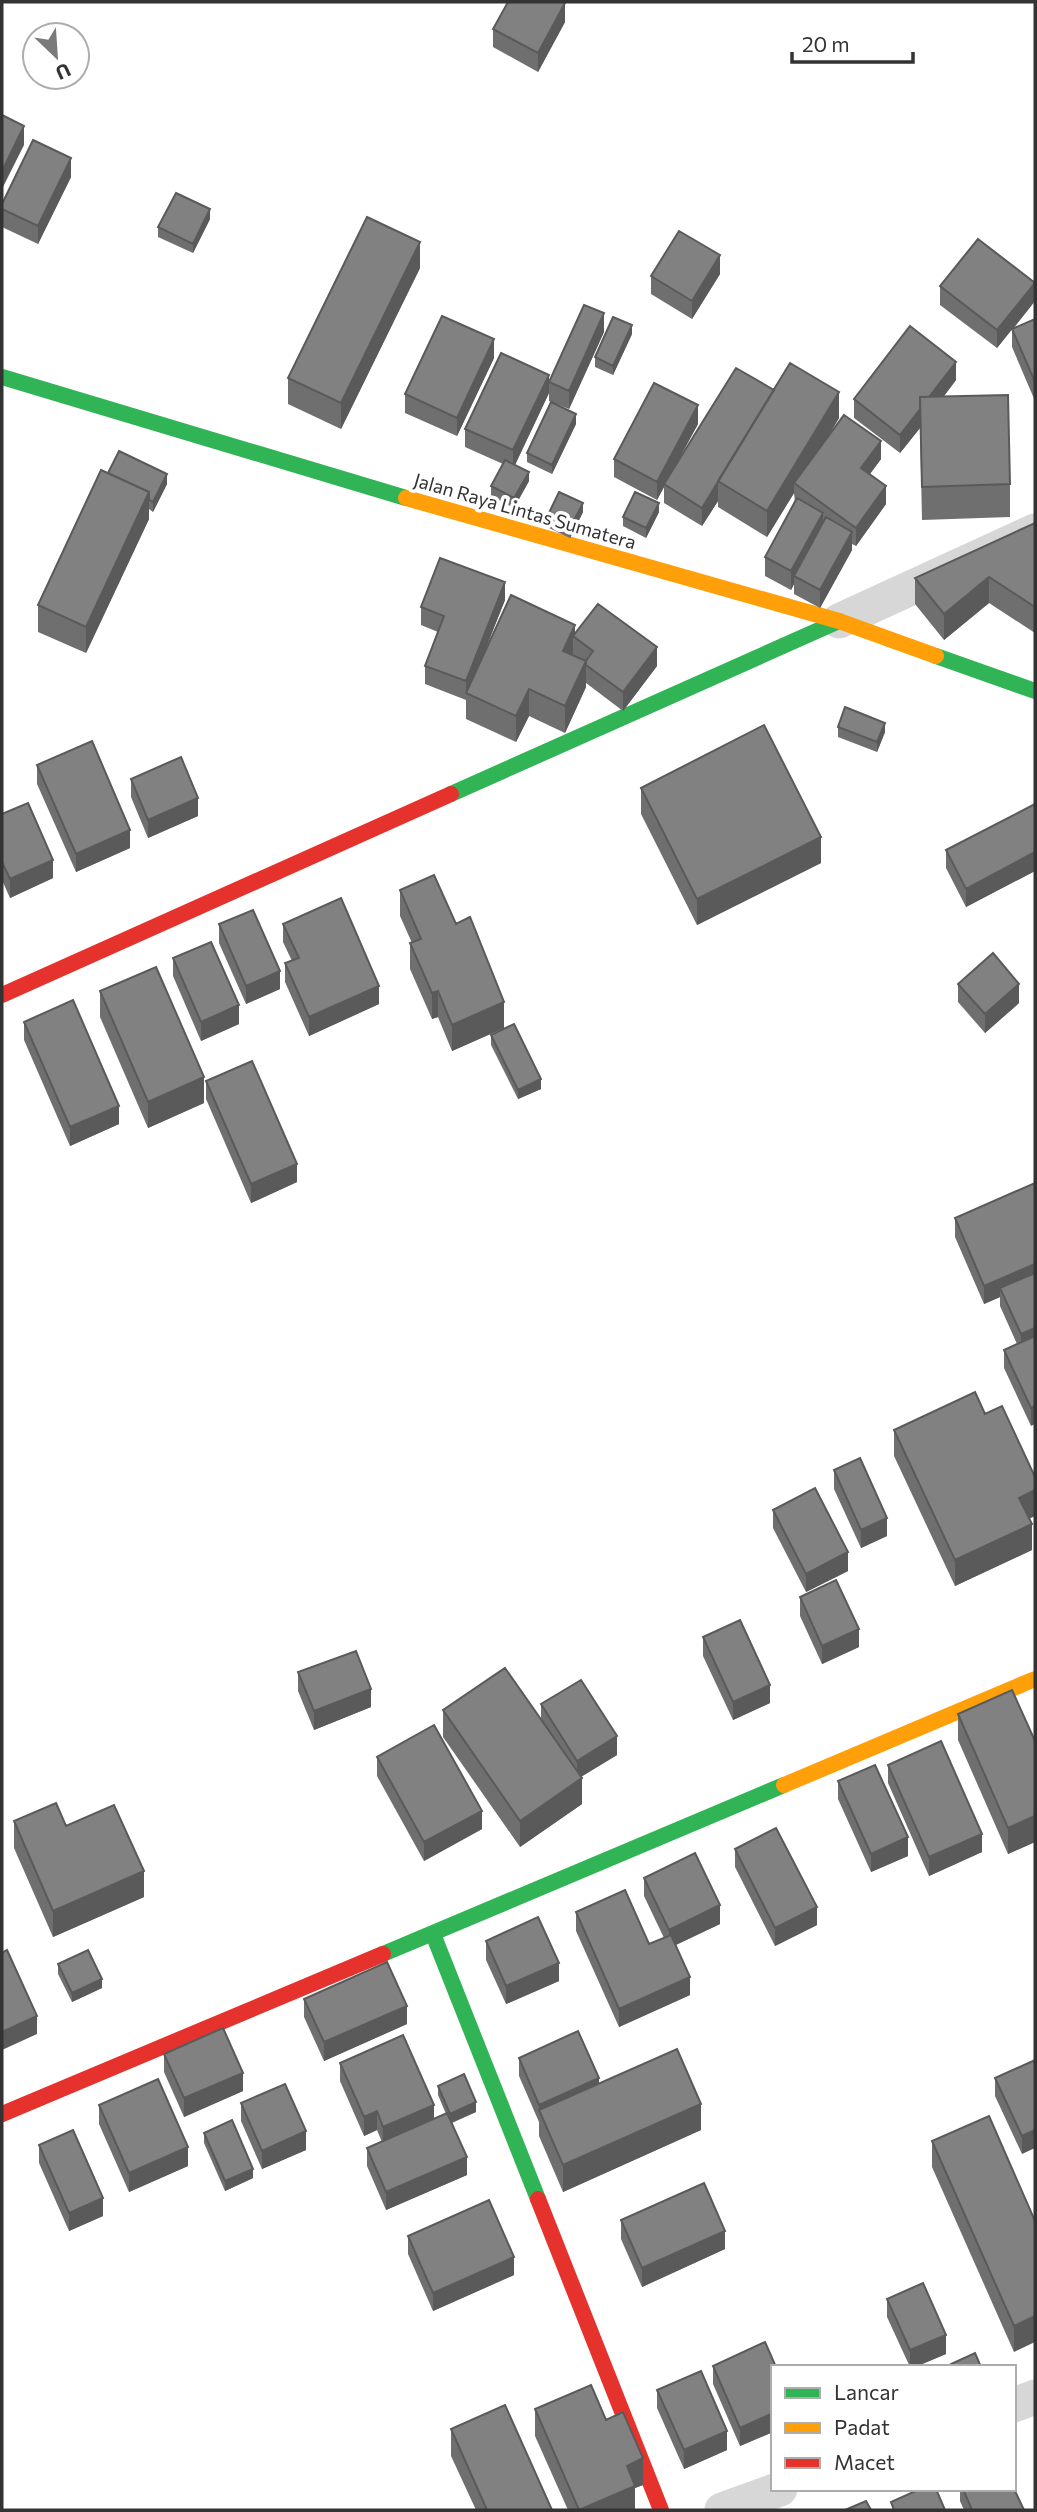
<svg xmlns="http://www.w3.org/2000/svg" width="1037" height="2512" font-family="Commissioner,sans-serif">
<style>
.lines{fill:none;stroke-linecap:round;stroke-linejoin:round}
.street{stroke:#d7d7d7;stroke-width:35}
.fast{stroke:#30b455;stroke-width:16}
.slow{stroke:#ff9f0a;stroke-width:16}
.jam{stroke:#e5322d;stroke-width:16}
.wall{fill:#6f6f6f}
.shaded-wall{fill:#5a5a5a}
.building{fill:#818181;stroke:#5a5a5a;stroke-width:2}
.labels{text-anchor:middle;stroke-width:7;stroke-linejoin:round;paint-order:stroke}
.street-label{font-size:19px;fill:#333;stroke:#fff}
</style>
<rect width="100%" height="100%" fill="#fff"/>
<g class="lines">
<path class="street" d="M839,621L1035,531
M1014,2405L1035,2397
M722,2510L780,2489"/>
<path class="fast" d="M2,377L406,498
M936,656L1035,691
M451,794L839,621
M433,1934L538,2199
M383,1954L784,1785"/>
<path class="slow" d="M406,498L839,621L936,656
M784,1785L1035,1679"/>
<path class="jam" d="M2,995L451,794
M2,2114L383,1954
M538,2199L661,2510"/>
</g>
<path class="wall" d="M565,22L538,72L493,47V29Z
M71,177L38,244L2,227V204Z
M210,219L193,253L158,237V227Z
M420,268L341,429L288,404V378Z
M720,274L692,319L651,294V276Z
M940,286L1035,301L1013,329L1035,319V401L1012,347V329L997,348L940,305Z
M604,332L569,409L549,401V382Z
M632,334L613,375L595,367V357Z
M494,358L457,436L405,413V394Z
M956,380L943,397L1010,484V517L922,520L920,428L900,453L854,418V399Z
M774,390L839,418L829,435L881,459L870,474L886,504L856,546L852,544V550L820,608L794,594V584L791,590L765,576V557L795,502L794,493L767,537L718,507V501L702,526L664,503V487L657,500L614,477V459L698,424L674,467Z
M549,393L515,465L529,481L514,508L491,496V486L503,464L465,447V429Z
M576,424L552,474L527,462V453Z
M108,473L167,484L153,512L149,509V519L86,653L38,632V605Z
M583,512L570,538L547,527V517Z
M659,512L646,538L623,526V517Z
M1035,523V633L989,603L944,640L915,604V578Z
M505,600L482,657L575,634L657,666L623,711L586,683V687L565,733L529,716L516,742L466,719V700L425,684V666L438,632L421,625V607Z
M838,727L885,732L877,752L838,737Z
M37,765L130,848L76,872L37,784Z
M131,779L198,816L148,838L131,797Z
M641,788L821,863L697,925L641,814Z
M1035,804V871L966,907L946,868V850Z
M2,814L53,878L10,898L2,880Z
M400,890L456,924L504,1028L452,1051L438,1017L432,1019L410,969V943H412L400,916Z
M219,924L280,989L246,1004L219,943Z
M283,924L379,1004L309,1036L285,982V963L292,961L283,942Z
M173,958L239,1024L201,1041L173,976Z
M958,984L1019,1003L985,1033L958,1002Z
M100,991L204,1103L148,1128L100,1017Z
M24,1022L119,1124L70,1146L24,1040Z
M491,1035L541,1089L518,1099L491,1045Z
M206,1081L297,1182L251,1203L206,1099Z
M1035,1183L1031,1426L1004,1368V1350L1017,1344L1000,1306V1297L984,1304L955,1237V1218Z
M894,1430L1032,1550L955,1586L894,1456Z
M834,1470L887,1536L861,1548L834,1489Z
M773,1510L848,1571L806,1592L773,1528Z
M800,1597L859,1647L822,1664L800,1616Z
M703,1637L770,1703L733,1720L703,1656Z
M298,1672L371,1707L314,1730L298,1691Z
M541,1704L617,1755L581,1777L582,1804L520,1847L443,1737V1710L541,1720Z
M958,1714L1035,1741V1842L1008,1854L958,1740Z
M377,1757L482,1829L424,1861L377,1776Z
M888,1765L982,1852L929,1876L888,1783Z
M838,1781L908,1856L871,1872L838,1799Z
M14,1821L66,1826L144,1897L53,1937L14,1848Z
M735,1849L817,1925L775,1946L735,1867Z
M644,1878L720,1924L676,1945L690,1995L619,2027L576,1931V1912L649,1944L664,1938L644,1896Z
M486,1941L559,1981L506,2004L486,1960Z
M58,1964L102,1988L72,2002L58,1974Z
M304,1999L407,2024L324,2061L304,2017Z
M164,2054L243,2091L184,2117L164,2072Z
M519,2058L599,2084L701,2130L563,2192L539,2136V2122L519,2076Z
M1035,2060L1022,2154L995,2096V2078Z
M340,2063L434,2119L446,2114L438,2095V2086L476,2112L452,2123L467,2175L386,2210L367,2166V2148L382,2142L377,2130L364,2136L340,2081Z
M241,2103L306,2150L262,2169L241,2121Z
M99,2105L188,2166L129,2192L99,2124Z
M204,2133L253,2178L225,2191L204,2143Z
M932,2141L1035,2221L1014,2352L932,2167Z
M39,2145L103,2216L69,2231L39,2163Z
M1035,2153V2184L1034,2180V2154Z
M621,2220L725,2249L642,2287L621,2239Z
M408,2236L514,2275L433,2311L408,2254Z
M887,2299L946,2354L915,2367H910L887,2317Z
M713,2366L773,2367V2432L740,2446L713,2384Z
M657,2390L727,2450L684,2469L657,2408Z
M535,2409L606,2420L643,2485L635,2488V2510H568L535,2436Z
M451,2429L552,2510H476L451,2456Z
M960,2489H1014L1024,2510H964L960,2501Z"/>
<path class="shaded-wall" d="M565,3V22L538,72V53Z
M24,126V145L2,189V171Z
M71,158V177L38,244V226Z
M210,209V219L193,253V244Z
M420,242V268L341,429V403Z
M720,255V274L692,319V301Z
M1035,283V301L997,348V330Z
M604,313V332L569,409V391Z
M632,325V334L613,375V366Z
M494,339V358L457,436V418Z
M956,362V380L921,427L920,409Z
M549,375V393L513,469V450Z
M839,392V418L798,486L794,483V493L767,537V511Z
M698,405V424L665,485L664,484V487L657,500V482Z
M920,409V428L900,453V435Z
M576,414V424L552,474V465Z
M881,441V459L861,486V468Z
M529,472V481L514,508V498Z
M167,474V484L153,512V502Z
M718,482V501L702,526V508Z
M886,486V504L856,546V528Z
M149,492V519L86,653V627Z
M583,503V512L570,538V528Z
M659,503V512L646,538V528Z
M823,513V531L794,576V584L791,590V571Z
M852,532V550L820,608V590Z
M989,577V603L944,640V614Z
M505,582V600L468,694L466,693V700V681Z
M575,625V638L573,636V655L563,677V651Z
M657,647V666L623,711V692Z
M586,661V687L565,733V706Z
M529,689V716L516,742V716Z
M885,723V732L877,752V742Z
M198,798V816L148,838V820Z
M130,830V848L76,872V854Z
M821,837V863L697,925V899Z
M1035,852V871L966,907V889Z
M53,860V878L10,898V879Z
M280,971V989L246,1004V986Z
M1019,984V1003L985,1033V1014Z
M379,986V1004L309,1036V1017Z
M438,991V1017L432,1019V993Z
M504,1002V1028L452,1051V1025Z
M239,1005V1024L201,1041V1022Z
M204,1077V1103L148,1128V1102Z
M541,1079V1089L518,1099V1090Z
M119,1106V1124L70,1146V1127Z
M297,1164V1182L251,1203V1184Z
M1035,1264V1282L1000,1288V1297L984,1304V1286Z
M1035,1328V1346L1021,1352V1334Z
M1035,1406V1424L1031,1426V1408Z
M1035,1490V1516L1019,1524V1498Z
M887,1518V1536L861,1548V1530Z
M1032,1524V1550L955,1586V1560Z
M848,1552V1571L806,1592V1574Z
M859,1629V1647L822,1664V1646Z
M770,1685V1703L733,1720V1702Z
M371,1689V1707L314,1730V1711Z
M617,1736V1755L577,1779V1761Z
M582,1778V1804L520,1847V1821Z
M482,1811V1829L424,1861V1842Z
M1035,1816V1842L1008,1854V1828Z
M982,1834V1852L929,1876V1857Z
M908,1837V1856L871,1872V1854Z
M144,1871V1897L53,1937V1911Z
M720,1905V1924L669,1948V1930Z
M817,1907V1925L775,1946V1928Z
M559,1963V1981L506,2004V1986Z
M690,1977V1995L619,2027V2009Z
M102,1979V1988L72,2002V1993Z
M407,2006V2024L324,2061V2042Z
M37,2016V2034L2,2050V2032Z
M243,2073V2091L184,2117V2098Z
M599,2078V2096L539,2111V2105Z
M476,2102V2112L450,2123V2114Z
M701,2104V2130L563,2192V2165Z
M434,2105V2124L383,2146V2127Z
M377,2111V2130L364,2136V2117Z
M1035,2130V2148L1022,2154V2136Z
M306,2131V2150L262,2169V2151Z
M188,2147V2166L129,2192V2173Z
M467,2157V2175L386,2210V2192Z
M253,2169V2178L225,2191V2181Z
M103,2198V2216L69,2231V2213Z
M725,2231V2249L642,2287V2268Z
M514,2257V2275L433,2311V2293Z
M1035,2316V2342L1014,2352V2326Z
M946,2335V2354L915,2367H910V2350Z
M773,2413V2432L740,2446V2428Z
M727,2431V2450L684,2469V2450Z
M643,2458V2485L635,2488V2510H581L627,2466Z"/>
<path class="building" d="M508,2H563L565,3L538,53L493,29Z
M2,115L24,126L2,171Z
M33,140L71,158L38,226L2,209V204Z
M176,193L210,209L193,244L158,227Z
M367,217L420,242L341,403L288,378Z
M679,231L720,255L692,301L651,276Z
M978,239L1035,283L997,330L940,286Z
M584,305L604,313L569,391L549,382Z
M442,316L494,339L457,418L405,394Z
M613,317L632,325L613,366L595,357Z
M1035,319V382L1012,329Z
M910,326L956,362L929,397H920V409L900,435L854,399Z
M501,353L549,375L513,450L465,429Z
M790,363L839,392L767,511L718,481Z
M736,368L774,390L702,508L664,484Z
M654,383L698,405L657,482L614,459Z
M1008,395L1010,484L922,487L920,397Z
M551,402L576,414L552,465L527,453Z
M844,415L881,441L861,468L886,486L856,528L794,483Z
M119,451L167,474L153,502L149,500V492L108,473Z
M505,460L529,472L514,498L491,486Z
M101,470L149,492L86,627L38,605Z
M559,492L583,503L570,528L547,517Z
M635,492L659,503L646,528L623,517Z
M797,498L823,513L791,571L765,557Z
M826,517L852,532L820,590L794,576Z
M1035,523V607L989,577L944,614L915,578Z
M440,558L505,582L466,681L425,666L444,616L421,607Z
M511,595L575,625L563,651L586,661L565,706L529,689L516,716L466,693Z
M598,604L657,647L623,692L586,665V661L593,651L573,636Z
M845,707L885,723L877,742L838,727Z
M764,725L821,837L697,899L641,788Z
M92,741L130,830L76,854L37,765Z
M181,757L198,798L148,820L131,779Z
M28,803L53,860L10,879L2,862V814Z
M1035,804V852L966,889L946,850Z
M434,875L456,924L470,917L504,1002L452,1025L438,991L432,993L410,943L421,939L400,890Z
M341,898L379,986L309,1017L285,963L299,958L283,924Z
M253,910L280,971L246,986L219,924Z
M211,942L239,1005L201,1022L173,958Z
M993,953L1019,984L985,1014L958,984Z
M156,967L204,1077L148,1102L100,991Z
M73,1000L119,1106L70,1127L24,1022Z
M514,1024L541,1079L518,1090L491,1035Z
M252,1061L297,1164L251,1184L206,1081Z
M1035,1183V1264L984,1286L955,1218Z
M1035,1273V1328L1021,1334L1000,1288Z
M1035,1336V1406L1031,1408L1004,1350Z
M975,1392L985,1414L1002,1406L1035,1477V1490L1019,1498L1032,1524L955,1560L894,1430Z
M860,1458L887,1518L861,1530L834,1470Z
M815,1488L848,1552L806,1574L773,1510Z
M836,1580L859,1629L822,1646L800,1597Z
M740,1620L770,1685L733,1702L703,1637Z
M356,1651L371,1689L314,1711L298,1672Z
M505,1668L582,1778L520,1821L443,1710Z
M581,1680L617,1736L577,1761L541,1704Z
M1012,1690L1035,1741V1816L1008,1828L958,1714Z
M434,1725L482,1811L424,1842L377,1757Z
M941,1741L982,1834L929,1857L888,1765Z
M875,1765L908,1837L871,1854L838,1781Z
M56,1803L66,1826L114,1805L144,1871L53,1911L14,1821Z
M776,1828L817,1907L775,1928L735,1849Z
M695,1853L720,1905L669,1930L644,1878Z
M625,1890L649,1944L671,1935L690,1977L619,2009L576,1912Z
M538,1917L559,1963L506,1986L486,1941Z
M7,1950L37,2016L2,2032V1953Z
M88,1950L102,1979L72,1993L58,1964Z
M387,1962L407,2006L324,2042L304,1999Z
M223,2028L243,2073L184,2098L164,2054Z
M578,2031L599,2078L539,2105L519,2058Z
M403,2035L434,2105L383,2127L377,2111L364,2117L340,2063Z
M677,2049L701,2104L563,2165L539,2110Z
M1035,2060V2130L1022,2136L995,2078Z
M464,2074L476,2102L450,2114L438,2086Z
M158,2079L188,2147L129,2173L99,2105Z
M285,2084L306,2131L262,2151L241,2103Z
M447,2113L467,2157L386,2192L367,2148Z
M989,2116L1035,2221V2316L1014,2326L932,2141Z
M232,2120L253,2169L225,2181L204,2133Z
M73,2130L103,2198L69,2213L39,2145Z
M704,2183L725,2231L642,2268L621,2220Z
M489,2200L514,2257L433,2293L408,2236Z
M923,2283L946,2335L910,2350L887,2299Z
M765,2342L776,2367H773V2413L740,2428L713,2366Z
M975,2353L981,2367H952L951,2364Z
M701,2371L727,2431L684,2450L657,2390Z
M591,2385L606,2420L623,2412L643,2458L627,2466L635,2486L579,2510L535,2409Z
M505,2405L552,2510H487L451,2429Z
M920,2489H936L945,2510H894L891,2502Z
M963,2489H1014L1024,2510H972Z
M866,2501L871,2510H845Z"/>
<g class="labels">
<g class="street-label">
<text transform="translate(525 511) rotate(16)" y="7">Jalan Raya Lintas Sumatera</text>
</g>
</g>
<rect width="1037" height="2512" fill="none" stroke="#333333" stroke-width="7"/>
<rect x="771" y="2365" width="245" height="126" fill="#ffffff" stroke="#adadad" stroke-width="2"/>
<rect x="785" y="2388" width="35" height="10" fill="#30b455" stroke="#adadad" stroke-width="2"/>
<text x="834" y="2400" font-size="21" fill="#333333">Lancar</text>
<rect x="785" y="2423" width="35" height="10" fill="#ff9f0a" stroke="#adadad" stroke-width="2"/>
<text x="834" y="2435" font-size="21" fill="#333333">Padat</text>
<rect x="785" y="2458" width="35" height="10" fill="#e5322d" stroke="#adadad" stroke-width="2"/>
<text x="834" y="2470" font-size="21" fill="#333333">Macet</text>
<g transform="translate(56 56) rotate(155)"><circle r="33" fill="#ffffff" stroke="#adadad" stroke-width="2"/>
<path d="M0-5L12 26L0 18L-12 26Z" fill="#7a7a7a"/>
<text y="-10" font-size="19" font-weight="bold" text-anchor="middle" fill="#333333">U</text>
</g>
<path d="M792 52v10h121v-10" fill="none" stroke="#333333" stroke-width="3.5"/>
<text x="802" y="52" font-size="21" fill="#333333" stroke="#ffffff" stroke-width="5" paint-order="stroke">20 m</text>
</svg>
